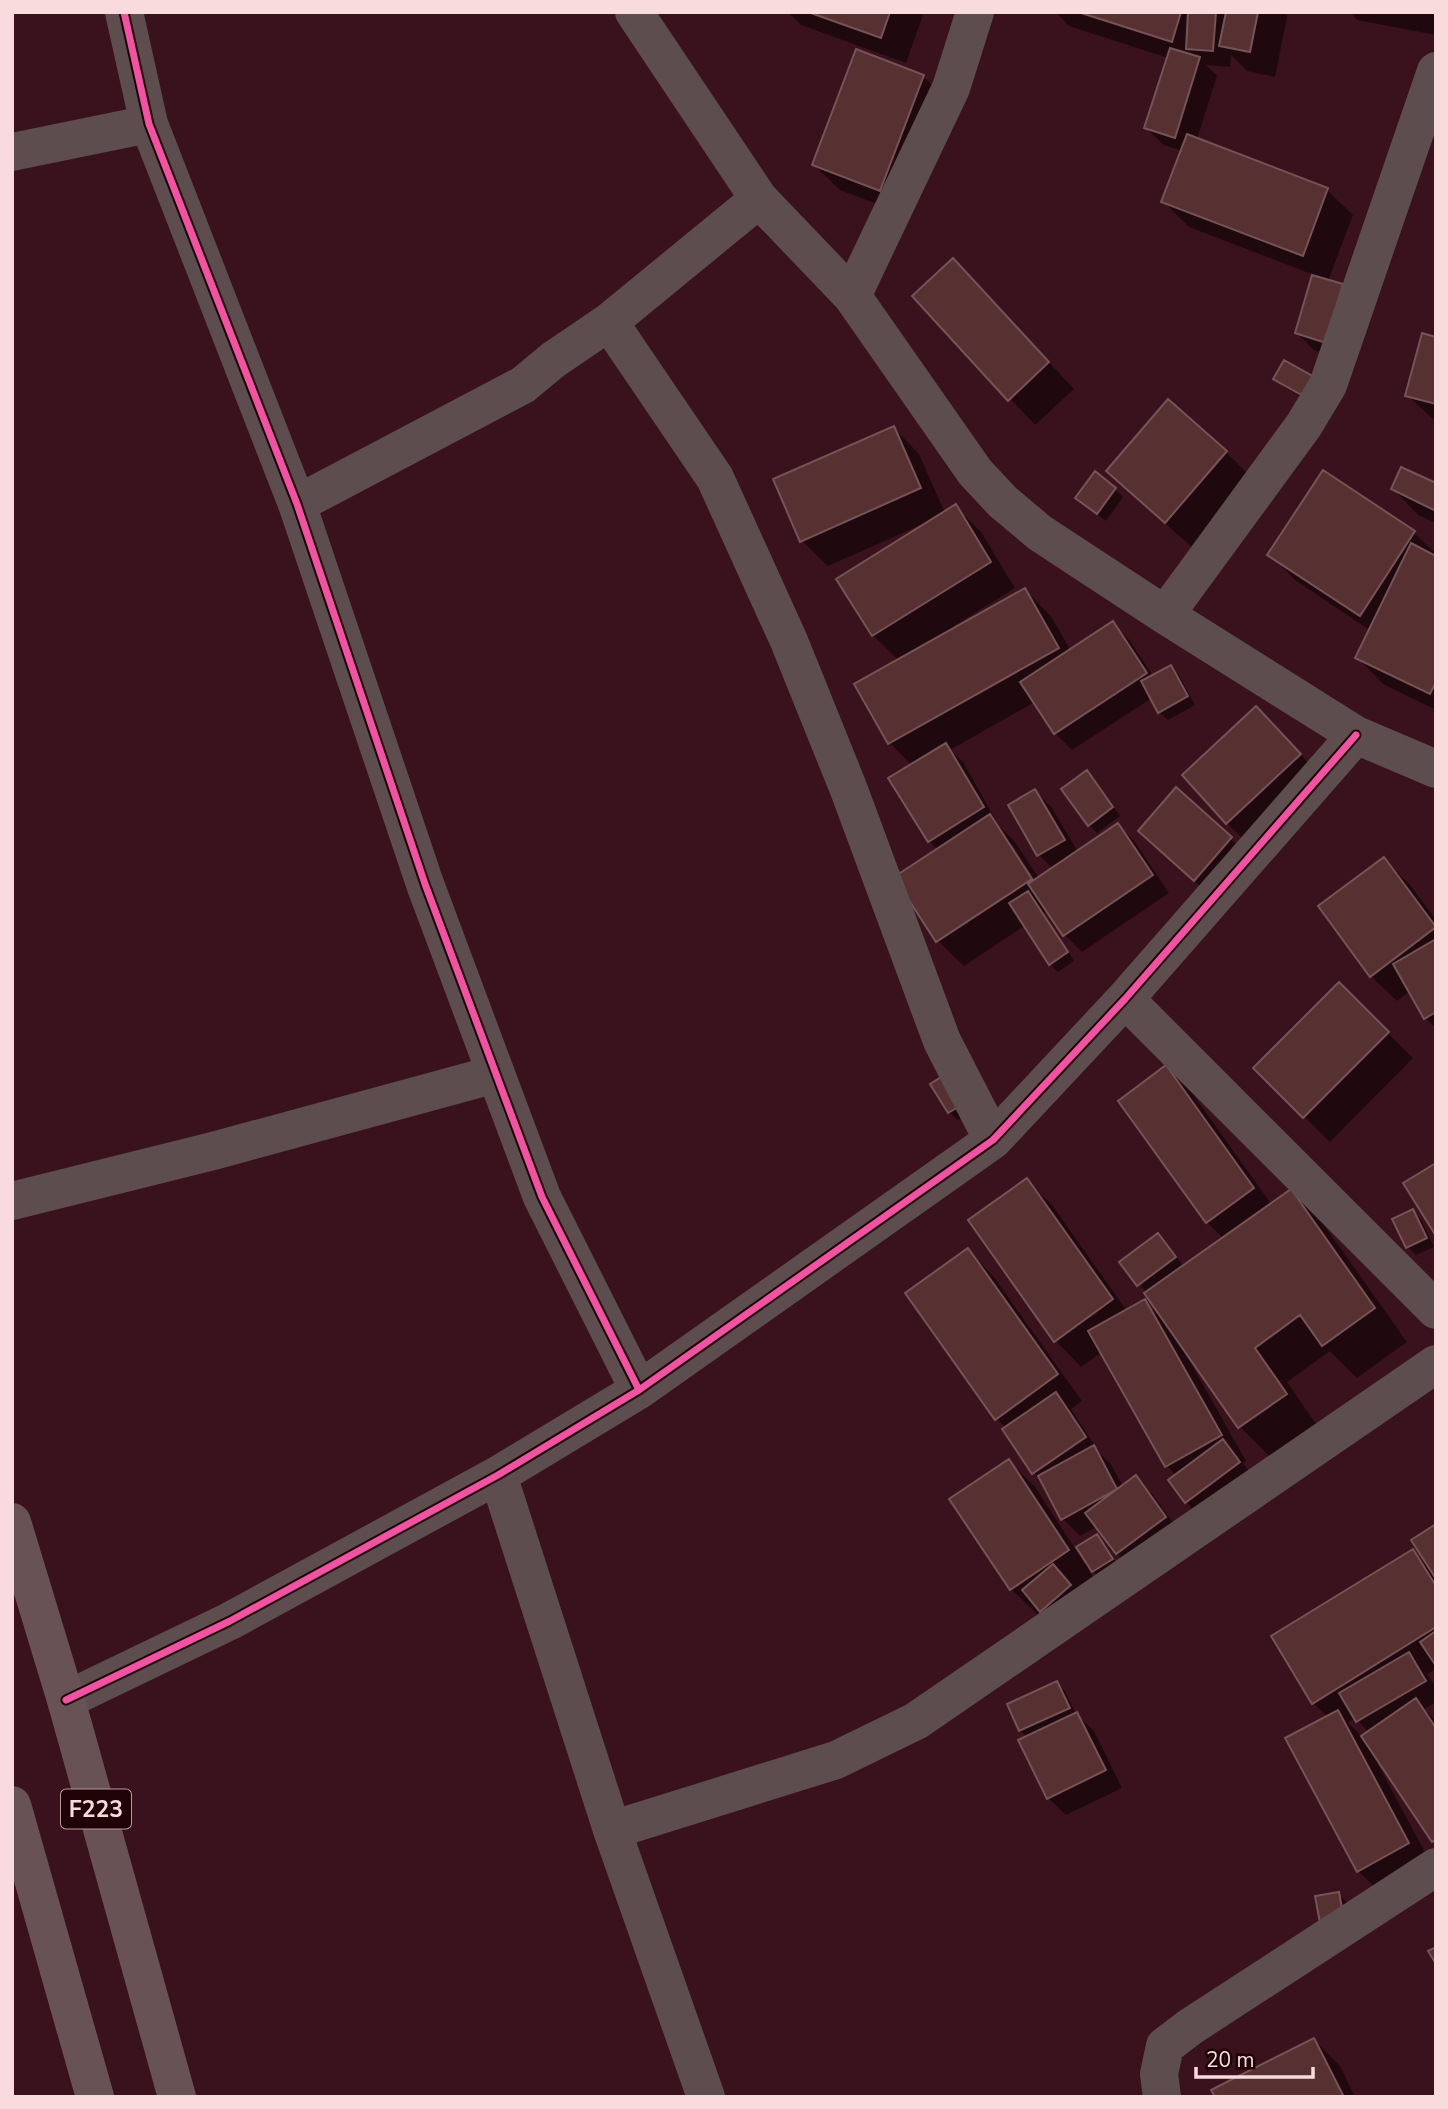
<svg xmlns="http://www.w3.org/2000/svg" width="1448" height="2109" font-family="'Nunito Sans',sans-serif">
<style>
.shadow{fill:#0007;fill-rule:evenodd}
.building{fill:#573132;stroke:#765356;stroke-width:2}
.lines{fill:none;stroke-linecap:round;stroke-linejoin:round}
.minor{stroke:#5d4d4f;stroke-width:38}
.major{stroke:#695256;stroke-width:38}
.cycleway-casing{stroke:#200307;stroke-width:11}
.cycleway{stroke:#f153a3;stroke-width:7}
.labels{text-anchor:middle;stroke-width:7;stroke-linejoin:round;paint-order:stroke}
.shield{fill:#200307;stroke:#b89a9e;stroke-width:2}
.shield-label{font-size:23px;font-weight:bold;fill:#f9dbde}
</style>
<rect width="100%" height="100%" fill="#3a121d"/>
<path class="shadow" d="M788,12H924L906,63L801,25Z
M1056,12H1288L1275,77L1247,71L1231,55L1230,67L1206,65L1217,76L1197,139L1327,190L1353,215L1328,281L1343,359L1314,350L1297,333L1314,275L1189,227L1163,201L1182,151L1164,145L1146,128L1168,58L1069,26Z
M1350,12H1436V35L1357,20Z
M923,76L949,102L906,215L840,190L814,165Z
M978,286L1074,389L1035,425L915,296Z
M1436,339V422L1407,395Z
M1284,362L1314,404L1284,387L1275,379Z
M1168,401L1226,452L1252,478L1192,547L1134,496L1108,471Z
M894,428L919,454L945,513L956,507L981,532L1015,588L954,626L956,629L1025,590L1051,616L1071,651L1113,623L1130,641L1153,676L1170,667L1179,675L1195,705L1168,720L1159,712L1152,698L1072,750L1055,733L1035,702L950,750L963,762L999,826L1015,842L1039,878L1053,869L1039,855L1035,791L1052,808L1078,852L1118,825L1135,842L1169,893L1082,952L1065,935L1048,911L1044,913L1074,961L1058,972L1050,964L1026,925L964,966L938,941V850L929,841L912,765L890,743L857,684L899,661L873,635L924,526L923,524L828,566L802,541ZM1007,843H1011L1038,885L1035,887Z
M1324,472L1414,533L1436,554V714L1433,712L1434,709L1383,684L1358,658L1371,631L1295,580L1270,554Z
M1436,485V523L1418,515L1393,489Z
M1115,489L1123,497L1106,521L1086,506Z
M1273,725L1317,772L1244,840L1227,823Z
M1087,773L1095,781L1120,816L1097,833L1089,825Z
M1176,790L1248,855L1212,897L1157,848Z
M1384,859L1410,885L1436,920V1028L1425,1018L1410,991L1397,1001L1371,976Z
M1339,984L1413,1058L1330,1142L1256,1068Z
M1166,1068L1192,1093L1272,1205L1291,1191L1324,1225L1407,1342L1357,1378L1330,1351L1287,1382L1319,1428L1273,1460L1240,1427L1186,1350L1184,1351L1246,1461L1243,1463L1256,1480L1203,1520L1186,1502L1171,1481L1177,1476L1167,1466L1102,1352L1081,1367L1056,1341L970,1220L1026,1180L1052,1205L1127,1311L1144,1301L1162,1319L1164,1318L1147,1293L1139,1284L1166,1243L1184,1267L1224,1239L1207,1222L1120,1101Z
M954,1072L979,1108L958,1120L949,1112Z
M1412,1211L1421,1219L1434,1247L1416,1255L1408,1247Z
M968,1250L993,1276L1082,1401L1071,1409L1101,1455L1111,1464L1123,1487L1136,1478L1153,1495L1182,1535L1134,1570L1117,1553L1098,1526L1080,1536L1063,1519L1043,1482L1034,1473L1006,1428L996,1418Z
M1009,1461L1035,1487L1085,1564L1088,1562L1097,1536L1105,1544L1120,1568L1101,1579L1090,1568L1088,1569L1093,1577L1049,1619L1042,1611L1037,1614L1011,1589Z
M1436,1526V1669L1427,1674L1436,1688V1702L1424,1709L1436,1721V1844L1376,1755L1374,1757L1434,1869L1384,1896L1358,1871L1328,1717L1313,1703L1413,1551L1427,1565L1428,1564ZM1356,1718L1369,1733L1363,1737L1348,1723Z
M1057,1683L1065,1691L1076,1714L1094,1731L1122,1788L1066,1815L1048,1798L1027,1738L1020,1730L1009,1705Z
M1338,1894L1347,1902L1351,1927L1330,1931Z
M1314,2040L1340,2066L1355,2097H1217Z"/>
<path class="building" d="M808,12H890L881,38Z
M1078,12H1181L1172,42Z
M1188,12H1216L1213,51L1186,49Z
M1226,12H1258L1250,52L1219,46Z
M1170,48L1200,57L1175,138L1144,128Z
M856,49L924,75L880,191L812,165Z
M1187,134L1328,188L1303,256L1161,202Z
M953,258L1049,362L1008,401L912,296Z
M1312,275L1343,284L1326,343L1295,333Z
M1422,333L1436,337V404L1405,396Z
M1284,360L1316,378L1305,397L1273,379Z
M1168,399L1227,451L1165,523L1106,471Z
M894,426L921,488L800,542L773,479Z
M1401,467L1436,483V511L1391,489Z
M1323,470L1415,531L1360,616L1267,555Z
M1095,471L1116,488L1097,514L1075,498Z
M956,504L991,562L872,636L836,579Z
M1411,543L1436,556V682L1430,694L1355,658Z
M1025,588L1059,648L888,744L854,684Z
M1113,621L1147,673L1054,734L1020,682Z
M1171,665L1188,696L1158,713L1141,681Z
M1256,706L1301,754L1226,824L1182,775Z
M946,743L984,807L928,842L888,778Z
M1087,770L1113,807L1088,826L1061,789Z
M1176,787L1232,837L1194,881L1138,831Z
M1035,789L1065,840L1037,856L1008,805Z
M990,814L1032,879L936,942L894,877Z
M1118,823L1153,875L1063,936L1028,884Z
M1384,857L1436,927L1370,977L1318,906Z
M1028,891L1068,952L1049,965L1009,903Z
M1436,939V1012L1424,1019L1393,964Z
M1339,982L1389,1032L1303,1118L1253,1068Z
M1166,1065L1254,1188L1206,1223L1118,1101Z
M954,1069L972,1099L948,1113L930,1084Z
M1436,1163V1236L1403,1183Z
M1027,1178L1113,1299L1054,1342L968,1220Z
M1291,1189L1375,1308L1322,1346L1300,1315L1255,1348L1287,1394L1238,1428L1144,1293Z
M1413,1209L1427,1238L1406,1248L1392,1219Z
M1158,1233L1176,1257L1137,1286L1119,1262Z
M968,1248L1058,1374L995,1420L905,1293Z
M1145,1299L1222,1435L1165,1467L1088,1331Z
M1056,1392L1086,1437L1032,1474L1002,1429Z
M1223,1439L1240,1462L1185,1503L1168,1480Z
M1094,1445L1117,1489L1061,1520L1038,1476Z
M1009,1459L1069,1550L1010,1590L949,1499Z
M1136,1475L1166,1517L1116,1554L1085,1513Z
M1436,1524V1579L1411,1540Z
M1097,1534L1113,1559L1092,1572L1076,1547Z
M1413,1549L1436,1586V1627L1312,1704L1271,1636Z
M1053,1564L1071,1585L1040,1612L1022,1590Z
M1436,1631V1666L1420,1642Z
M1409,1652L1426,1681L1356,1722L1339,1693Z
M1057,1681L1070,1708L1019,1731L1007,1704Z
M1416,1698L1436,1728V1839L1432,1842L1361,1736Z
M1338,1710L1409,1843L1357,1872L1285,1738Z
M1077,1712L1106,1770L1047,1799L1018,1740Z
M1339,1892L1344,1919L1320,1923L1315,1896Z
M1436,1947V1964L1428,1951Z
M1314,2038L1344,2097H1215L1211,2090Z"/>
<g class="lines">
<path class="minor" d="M124,12L149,124L297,504L425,884L542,1197L639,1390
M634,12L759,199L852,296L975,472L1003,502L1040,533L1165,615L1356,735L1436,769
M12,152L149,124
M852,296L951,88L975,12
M609,322L715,478L789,641L849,790L942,1041L993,1140
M297,504L523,385L553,360L609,322L759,199
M1165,615L1304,425L1328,385L1436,71
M1125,999L1436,1310
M12,1201L213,1151L496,1074
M498,1475L612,1830L706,2097
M66,1700L230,1621L498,1475L639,1390L993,1140L1125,999L1356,735
M612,1830L836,1760L916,1721L1436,1364
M1162,2097L1159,2074L1165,2046L1190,2027L1436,1867"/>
<path class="major" d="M12,1522L66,1700L177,2097
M12,1805L95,2097"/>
<g class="cycleway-casing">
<path id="cycleway" d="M124,12L149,124L297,504L425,884L542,1197L639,1390
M66,1700L230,1621L498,1475L639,1390L993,1140L1125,999L1356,735"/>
</g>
<use href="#cycleway" class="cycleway"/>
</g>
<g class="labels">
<rect class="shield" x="61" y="1789.5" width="70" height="39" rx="5"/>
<g class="shield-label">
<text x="96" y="1817">F223</text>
</g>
</g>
<rect width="1448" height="2109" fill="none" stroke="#f9dbde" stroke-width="28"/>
<path d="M1196 2067v10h117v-10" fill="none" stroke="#f9dbde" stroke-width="3.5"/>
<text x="1206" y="2067" font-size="21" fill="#f9dbde" stroke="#200307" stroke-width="5" paint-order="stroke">20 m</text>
</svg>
